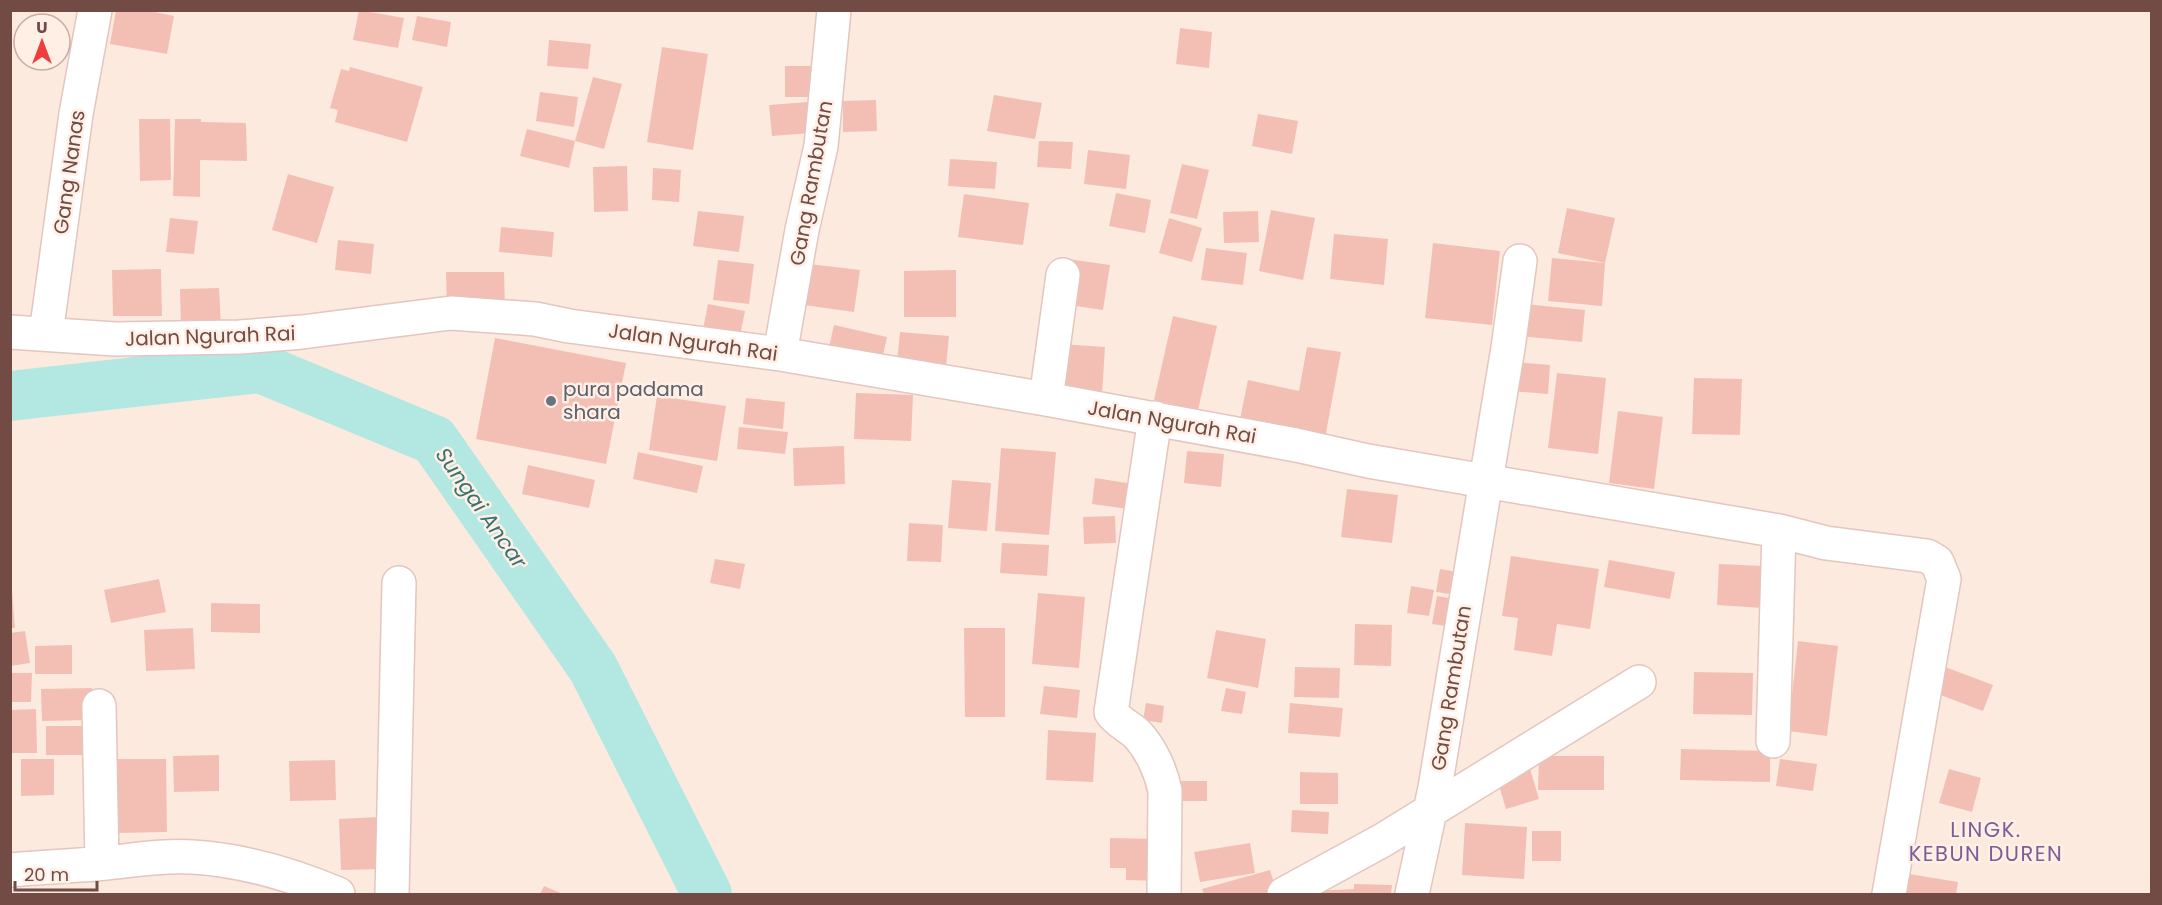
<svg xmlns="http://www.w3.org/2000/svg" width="2162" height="905" font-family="Poppins,sans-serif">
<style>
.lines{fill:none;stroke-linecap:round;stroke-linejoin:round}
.river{stroke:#b2e7e2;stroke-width:50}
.building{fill:#f3bfb4}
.minor-casing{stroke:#e3c6bd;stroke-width:36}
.minor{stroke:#fff;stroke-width:33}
.worship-dot{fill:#6b7280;stroke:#ffefe5;stroke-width:2}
.labels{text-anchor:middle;stroke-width:5;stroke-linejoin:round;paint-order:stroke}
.street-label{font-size:20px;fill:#734b45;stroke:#ffefe5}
.worship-label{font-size:20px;fill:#5b616d;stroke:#ffefe5;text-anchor:start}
.water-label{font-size:21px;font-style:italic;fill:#367370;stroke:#ffefe5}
.neighbourhood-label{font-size:21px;letter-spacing:1.5px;fill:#786097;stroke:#ffefe5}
</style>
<rect width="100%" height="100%" fill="#fdeade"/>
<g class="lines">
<path class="river" d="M10,396L260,368L434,440L593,668L707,894"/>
</g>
<path class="building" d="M116,10H145L174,16L167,54L110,44Z
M359,10L404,18L398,48L353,40Z
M417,16L451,22L447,47L412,40Z
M1180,28L1212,32L1209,68L1176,64Z
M549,40L591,44L588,69L547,66Z
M662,47L708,54L693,150L647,142Z
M785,66H811L812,97H785Z
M350,67L423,87L407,142L335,122L338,110L330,108L341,69L349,71Z
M593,77L622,84L604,149L575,141Z
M540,92L578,97L574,127L536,121Z
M994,95L1042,103L1035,139L987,131Z
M876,100L877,131L843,132V101Z
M808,102L811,133L772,136L769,105Z
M1258,114L1298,121L1292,154L1252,146Z
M139,119H170L171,180L140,181Z
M175,119H201V122L246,123L247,161L200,160V197L173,196Z
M527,129L575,141L569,168L520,156Z
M1039,141L1073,142L1071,169L1037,167Z
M1088,150L1130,155L1126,189L1084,184Z
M950,159L997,162L995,189L948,186Z
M1182,164L1209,170L1197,219L1170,213Z
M627,166L628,211L594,212L593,167Z
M653,168L681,170L679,202L652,200Z
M288,174L334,187L317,243L272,230Z
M1116,193L1151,200L1145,233L1109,226Z
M964,194L1029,203L1023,245L958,237Z
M1567,208L1615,218L1605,263L1602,306L1548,301L1552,258L1605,263L1558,253Z
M1271,210L1315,218L1303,280L1259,271Z
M698,211L744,216L739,252L693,246Z
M1258,211L1259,242L1224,243L1223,212Z
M170,218L198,221L194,254L166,252Z
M1169,218L1202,228L1192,262L1159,253Z
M501,227L554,232L552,257L499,252Z
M1334,234L1388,239L1384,285L1330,279Z
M338,240L374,244L371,274L335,270Z
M1433,243L1500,251L1492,325L1425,318Z
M1206,248L1247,253L1243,285L1201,280Z
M1068,259L1110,265L1103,310L1062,304Z
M718,260L754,264L749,304L713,300Z
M810,264L860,270L854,312L804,305Z
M161,269L162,316H113L112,270Z
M956,270V317H904V271Z
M446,272H504L505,308H447Z
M219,288L221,326L181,327L180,289Z
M708,304L745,311L740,336L703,329Z
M1524,304L1585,310L1582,342L1520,336Z
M1173,316L1217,326L1198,410L1154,400Z
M834,325L887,337L882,360L829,347Z
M900,332L949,336L946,367L897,363Z
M495,338L626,363L606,464L476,439Z
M1059,344L1105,347L1102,394L1055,391Z
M1307,347L1341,352L1325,438L1240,419L1248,380L1299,391Z
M1514,362L1550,365L1548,394L1511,391Z
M1557,373L1606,378L1598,454L1548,448Z
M1694,378L1742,379L1740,435L1692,434Z
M856,393L913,395L911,441L854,439Z
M657,396L726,406L717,461L649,450Z
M746,398L785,402L783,429L743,424Z
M1618,411L1663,417L1654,489L1609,483Z
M739,427L788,432L785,454L737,449Z
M844,446L845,484L794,486L793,448Z
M1001,448L1056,452L1049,535L995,531Z
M1187,451L1224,454L1221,487L1184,483Z
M638,452L703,466L697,493L633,479Z
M528,465L595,480L589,508L522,494Z
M1095,478L1139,485L1136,510L1092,504Z
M952,480L991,483L987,531L948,528Z
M1347,489L1398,495L1392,543L1341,537Z
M1115,516L1116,543L1084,544L1083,517Z
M909,523L943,525L941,562L907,561Z
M1002,543L1049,545L1047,576L1000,573Z
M1511,556L1599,569L1590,629L1557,624L1552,656L1514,650L1518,618L1502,616Z
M715,559L745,564L740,589L710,583Z
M1609,560L1675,572L1670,599L1604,587Z
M1719,564L1764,566L1762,608L1717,605Z
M1440,569L1467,574L1464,596L1436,592Z
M159,579L166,612L111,623L104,590Z
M1411,586L1434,590L1429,616L1407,613Z
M12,592L15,628H10V593Z
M1038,593L1085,597L1079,668L1032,664Z
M1437,596L1465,601L1460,628L1432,624Z
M211,603L260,604V633L211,632Z
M1355,624L1392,625L1391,666L1354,665Z
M193,628L195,669L146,671L144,630Z
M964,628H1005V717H965Z
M1216,630L1266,639L1258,688L1207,678Z
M25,631L30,663L10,666V633Z
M1798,641L1838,646L1827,736L1788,731Z
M72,645V674H35V646Z
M1295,667L1340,668L1339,698L1294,697Z
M1945,667L1993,685L1983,711L1935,693Z
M1694,672L1753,673L1752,715L1693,714Z
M10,673H32L31,702H10Z
M1044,686L1080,690L1077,718L1040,714Z
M92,688L93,720L42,721L41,689Z
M1226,688L1246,692L1242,714L1221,711Z
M1146,703L1164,706L1162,723L1143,720Z
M1290,703L1343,708L1340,737L1288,733Z
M36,709L37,753H10V710Z
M46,726H94V755H46Z
M1048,730L1096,733L1093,782L1046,780Z
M1681,749L1770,751V782L1680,780Z
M219,755V791L174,792L173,756Z
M1539,756H1604V790H1538Z
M21,759H54V795L21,796Z
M117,759H166L167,832L118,833Z
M1780,759L1817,764L1813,791L1776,786Z
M335,760L336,800L290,801L289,761Z
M1528,762L1539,799L1506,809L1495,772Z
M1949,769L1981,778L1972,812L1939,803Z
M1300,772L1338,773V804H1300Z
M1177,781H1207V801H1177Z
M1292,810L1329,812L1328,834L1291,832Z
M379,817L381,869L341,870L339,819Z
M1465,823L1527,827L1524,879L1462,875Z
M1532,831H1561V861H1532Z
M1110,838L1156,839L1163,881L1126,880V868H1110Z
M1250,843L1255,873L1200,882L1194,852Z
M1270,870L1277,893L1204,894L1202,889Z
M1909,874L1958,882L1956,894H1906Z
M1354,884L1392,885L1391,894H1315L1314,891L1354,889Z
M544,886L563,894H540Z"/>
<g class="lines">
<g class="minor-casing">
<path id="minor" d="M10,332L115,339L240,337L302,332L451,313L535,319L569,326L780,354L1046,399L1296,445L1368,461L1779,531L1826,543L1927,556L1937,562L1944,579L1889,894
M46,334L76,114L95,10
M780,354L802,230L821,146L834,10
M1046,399L1063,275
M1155,418L1111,712C1118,722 1128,726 1137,734C1151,749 1161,771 1165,791L1164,894
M99,706L102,863
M1773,741L1779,531
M10,870C42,867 74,866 106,863C135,860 164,855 193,857C242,860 293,875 338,894
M392,894L399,583
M1284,894L1383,840L1639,682
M1412,894L1435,788L1508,348L1520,261"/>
</g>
<use href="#minor" class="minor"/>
</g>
<circle class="worship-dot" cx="551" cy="401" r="6"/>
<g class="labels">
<g class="street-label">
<text transform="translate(69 172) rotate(-82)" y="7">Gang Nanas</text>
<text transform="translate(811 183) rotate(-80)" y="7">Gang Rambutan</text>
<text transform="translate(210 336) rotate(-2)" y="7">Jalan Ngurah Rai</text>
<text transform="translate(693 342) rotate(8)" y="7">Jalan Ngurah Rai</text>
<text transform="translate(1172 422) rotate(10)" y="7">Jalan Ngurah Rai</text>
<text transform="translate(1451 688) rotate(-81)" y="7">Gang Rambutan</text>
</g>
<g class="worship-label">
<text x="563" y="396">pura padama<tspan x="563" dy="23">shara</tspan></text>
</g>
<g class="water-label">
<text transform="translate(481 508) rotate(55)" y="7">Sungai Ancar</text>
</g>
<g class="neighbourhood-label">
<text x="1986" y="837">LINGK.<tspan x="1986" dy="24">KEBUN DUREN</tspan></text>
</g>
</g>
<rect width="2162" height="905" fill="none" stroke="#734b45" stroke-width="24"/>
<g transform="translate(42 42)"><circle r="28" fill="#ffefe5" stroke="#c7ada5" stroke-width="1.5"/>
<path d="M0-4.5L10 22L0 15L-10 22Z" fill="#ed3d3d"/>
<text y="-9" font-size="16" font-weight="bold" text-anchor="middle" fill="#734b45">U</text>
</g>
<path d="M15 881v9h82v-9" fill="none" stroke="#734b45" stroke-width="3"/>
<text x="24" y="881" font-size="18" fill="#734b45" stroke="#ffefe5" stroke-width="4.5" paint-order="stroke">20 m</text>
</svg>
